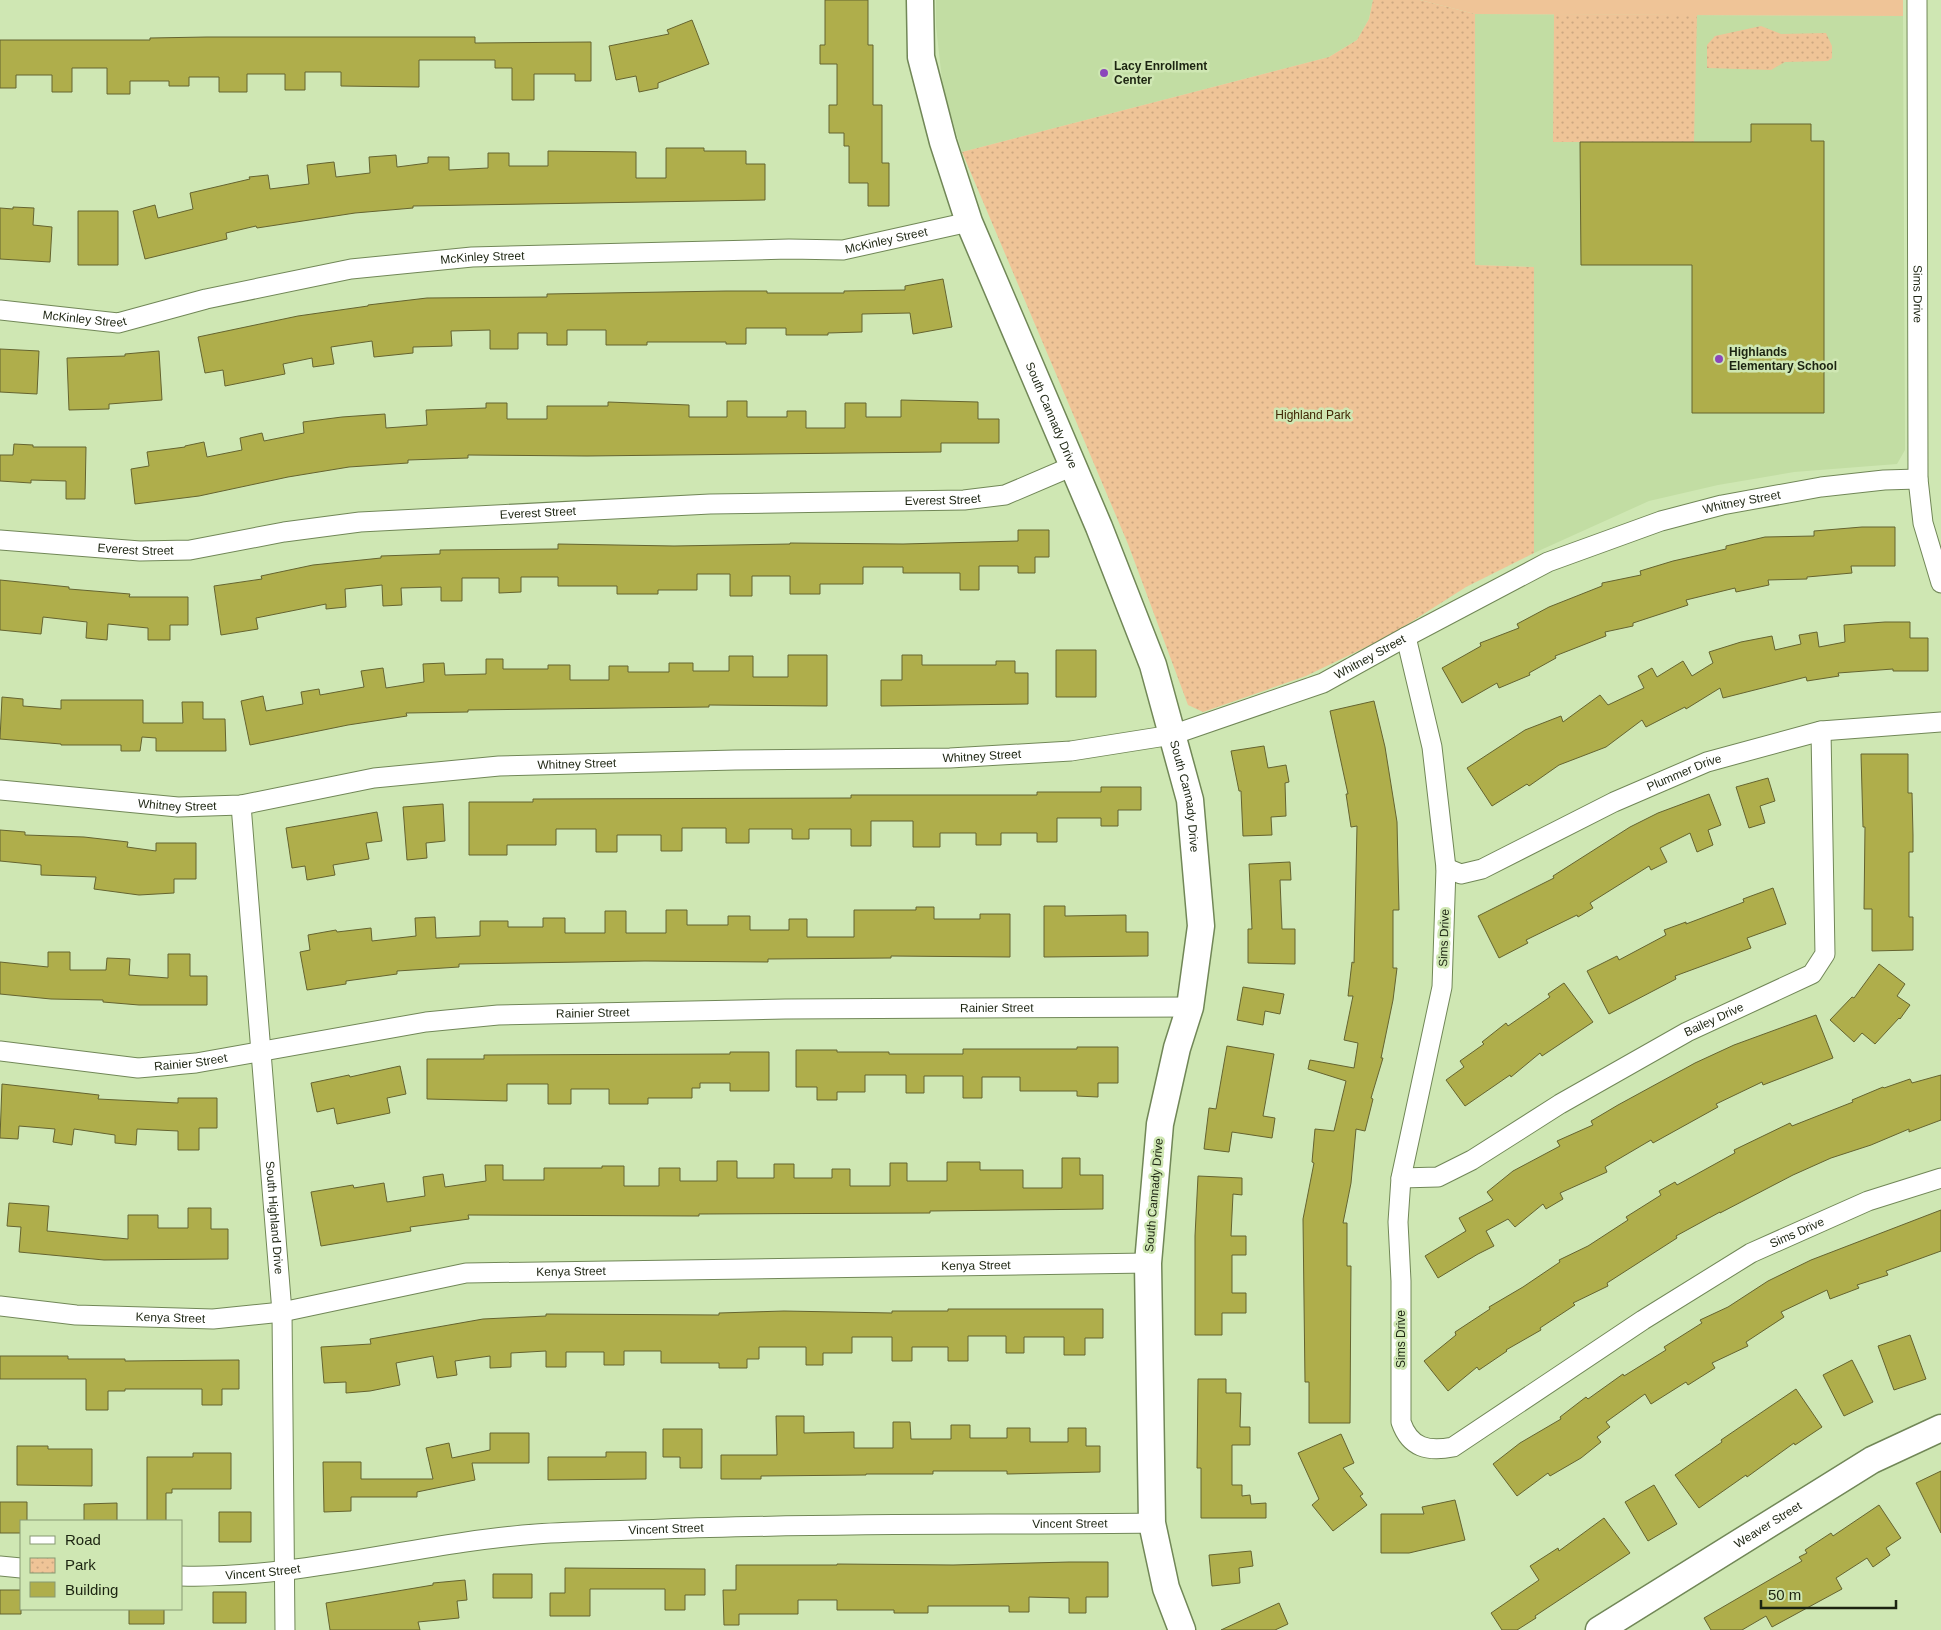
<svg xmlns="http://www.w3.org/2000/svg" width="1941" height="1630" font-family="Arial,sans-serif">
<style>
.built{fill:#c2dda3}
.grass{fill:#efc497}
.park{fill:url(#park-dots)}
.building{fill:#afae4b;stroke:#656430}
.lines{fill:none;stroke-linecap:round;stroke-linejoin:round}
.street-casing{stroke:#718757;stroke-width:21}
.secondary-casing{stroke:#718757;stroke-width:29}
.street{stroke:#fff;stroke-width:19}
.secondary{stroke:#fff;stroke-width:26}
.poi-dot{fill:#8b47bb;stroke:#cfe7b3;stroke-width:2}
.labels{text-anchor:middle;stroke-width:5;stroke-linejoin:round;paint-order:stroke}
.poi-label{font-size:12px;font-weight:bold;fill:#1c2411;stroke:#cfe7b3;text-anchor:start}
.street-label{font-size:12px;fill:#1c2411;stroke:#cfe7b3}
.park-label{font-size:12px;fill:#3f2503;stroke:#cfe7b3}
</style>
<defs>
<pattern id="park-dots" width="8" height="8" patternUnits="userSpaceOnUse" patternTransform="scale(1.25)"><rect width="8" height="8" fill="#efc497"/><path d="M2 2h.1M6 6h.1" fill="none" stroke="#cca881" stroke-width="1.8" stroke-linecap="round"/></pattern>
</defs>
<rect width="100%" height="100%" fill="#cfe7b3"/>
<path class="built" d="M936,0H1373L1369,19L1357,40L1329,57L962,152L943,89L936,26Z
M1475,14L1903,16L1905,450L1897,464L1794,472L1718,485L1649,501L1534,553V267L1475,265Z"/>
<path class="grass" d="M1420,0H1903V16L1475,14Z"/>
<path class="park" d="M1373,0H1420L1475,14V265L1534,267V553L1466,587L1389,636L1306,676L1203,712L1188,705L1128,544L962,152L1329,57L1357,40L1369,19Z
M1554,14L1697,15L1694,142H1553Z
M1761,26L1781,34L1826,33L1832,46V58L1828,61L1785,62L1771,70L1707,68V45L1715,36Z"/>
<path class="building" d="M825,0H868V45H873V105H882V163H889V206H868V183H849V146H844V133H829V105H837V64H820V45H825Z
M692,20L709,64L658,83V88L639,92L636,76L616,80L609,46L669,34L667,30Z
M207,37H475V43L591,42V81H575V74H534V100H512V68H495V60H419V87L341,86V72H305V90H285V74H247V92H219V77H189V86H169V81H130V94H107V68H72V92H52V75H16V88H0V40H150V38Z
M1751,124H1811V141H1824V413H1692V265H1581L1580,142H1751Z
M666,148H704V151H746V164H765V200L413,206V208L355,213L257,228L256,226L226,233L227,239L145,259L133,211L155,205L158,218L193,209L190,193L250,179L249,177L268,175L270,189L309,184L307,165L334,162L336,177L370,173L369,157L396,155L397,167L428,163V157H449V170L488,168V153H509V166H548V151L636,152V178H666Z
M13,207L34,208L33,225L52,227L50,262L0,259V208L13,209Z
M78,211H118V265H78Z
M943,279L952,327L913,334L910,313L862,314V332L828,333V335H786V328H746V344H726V342H647V345H606V330H567V345H547V333H518V349H490V330L451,331L452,346L413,347V353L374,357L372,341L331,347L334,364L313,367L312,358L283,364L285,374L225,386L223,370L205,373L198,337L298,316L368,306V305L427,298L547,297V294L726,291H767V293H844V291L905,290V286Z
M0,349L39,351L37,394L0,392Z
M159,351L162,400L109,404V409L69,410L67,358L125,356V354Z
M901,400L978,402V419H999V443H941V452L587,456L468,455V458L408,460V463L349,467L288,477L199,496L135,504L131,469L149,466L147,452L185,447V446L204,442L207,457L242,450L240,438L262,433L264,441L304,433L303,422L342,417L385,414L386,428L427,425L426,410L486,408V403H507V419H547V406H608V402L689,405V417H727V401H747V417H787V411H806V428H845V403H866V417H901Z
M14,444L33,445V447H86L85,499H66V481L31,480V483L0,481V455H13Z
M1862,527H1895V566H1851L1852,573L1807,577V579L1768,580L1769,585L1736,592L1735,588L1686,600L1688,605L1633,623V626L1605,632L1606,636L1555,656L1556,658L1529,673L1530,675L1499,688L1497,683L1462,703L1442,668L1481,646L1480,643L1519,628L1517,624L1549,607L1602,586V583L1641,575L1640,571L1673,561L1726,549V546L1765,537L1814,536V531Z
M1018,530H1049V557H1035V573H1018V566H979V590H960V573H903V567H863V584H820V594H790V576H752V596H730V574H697V590H658V594H617V586H558V577H521V592L499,593V578H462V601H441V587L401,588L402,605L383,606L382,585L345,589L346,607L326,609V604L256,618L258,629L221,635L214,586L262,579L261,576L313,565L381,558V556L440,554V550L558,549V544L674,546L790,544V543L903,544L1018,541Z
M0,580L69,587V589L130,594L129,597H188V625H170V640H148V628L108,624L107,640L86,638L87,622L43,617L41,634L0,630Z
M1885,622H1910V638H1928V671H1893V669L1838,673L1839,676L1807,681L1806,677L1723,698L1720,688L1686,709L1685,707L1646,727L1642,720L1606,747L1559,765L1529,786L1527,784L1492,806L1467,768L1525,730L1561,716L1563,722L1600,695L1608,705L1644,688L1638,676L1652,668L1657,677L1683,661L1692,676L1713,663L1709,652L1741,642L1772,636L1775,650L1801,644L1799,635L1817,632L1819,647L1845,642L1844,625Z
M1056,650H1096V697H1056Z
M788,655H827V706L709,705V707L468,710V712L406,713L407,716L348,725L250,745L241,701L263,696L266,711L303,704L301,692L319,689L320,695L364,687L361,671L383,668L386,688L424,682L423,664L444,663L445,675L486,674V659H503V669H548V665H570V680H609V666H628V672H669V663H693V671H729V656H753V677H788Z
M902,655H922V665H996V661H1015V673H1028V704L881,706V680H902Z
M2,697L23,699V706L61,709V700H143V723H183L182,702H203V719H225L226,751H156V738L142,737L140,751H121V745H61V744L0,739Z
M1374,701L1385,747L1397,822L1399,910H1393V968H1397L1393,1000L1381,1058H1383L1371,1098L1373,1099L1365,1131L1356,1129L1351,1183L1343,1223H1347V1266H1351L1350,1423H1309V1382H1305L1303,1219L1314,1163L1312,1162L1315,1129L1334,1131L1346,1081L1308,1069L1310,1060L1354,1068L1358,1043L1344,1040L1353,996H1348L1352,962L1354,963L1357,826L1351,827L1346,794H1348L1330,711Z
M1264,746L1268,768L1286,765L1289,782L1285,783L1286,816L1271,817L1272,835L1243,836L1241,791H1239L1231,751Z
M1861,754H1908V793H1912L1913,835V852H1909V917H1913V950L1872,951V909H1864L1865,827H1863Z
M1768,778L1775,801L1760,806L1765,823L1749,828L1736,787Z
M1101,787H1141V810H1118V826H1101V818H1057V842H1037V833H1001V845H976V833H940V847H913V821H871V846H851V829H809V839H792V829H749V843H726V828H682V851H661V835H617V852H596V829H556V845H507V855H469V802H533V799L851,798V795H1037V792H1101Z
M1709,794L1721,825L1708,830L1713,845L1697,852L1690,833L1660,848L1667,862L1651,870L1649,866L1590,903L1593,908L1578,917L1577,915L1526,940L1528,943L1499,958L1478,916L1554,878L1553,876L1630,827L1658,813Z
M443,804L445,841L426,843L427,858L407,860L403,807Z
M377,812L382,841L366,843L369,859L333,865L335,875L307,880L305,866L292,868L286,828Z
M0,830L25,832V835L84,837L128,842L127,847L156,851V843H196V879H174V893L139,895L94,889L96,877L41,875V865L0,861Z
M1290,862L1291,880H1280L1282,929H1295V964L1248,963V929H1252L1249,864Z
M1773,888L1786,924L1747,938L1751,948L1675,976L1676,979L1609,1014L1587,971L1617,956L1619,960L1666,935L1664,930L1686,922V924L1744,902L1743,899Z
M1044,906H1065V916L1126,915V932H1148V956L1044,957Z
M916,907H934V919H980V914H1010V957L891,956V958L768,959V962L645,961L459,964V967L397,971V974L346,981V984L307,990L300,952L310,950L308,935L336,930L337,932L371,928L372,941L416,936L415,918L435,917L436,938L480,936V921H508V927H543V918H565V933H605V911H626V933H666V910H687V925H728V916H750V930H789V919H807V937H854V910H916Z
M48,952H70V970H106L107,958L130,959L129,975L168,978V954H190V976H207V1005H139L103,1002V1000L51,999L0,994V962L48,967Z
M1879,964L1905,984L1897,996L1910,1005L1900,1019L1899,1018L1875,1044L1862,1033L1854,1042L1830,1020L1852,997L1854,998Z
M1564,983L1593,1022L1542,1056L1540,1053L1511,1077L1510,1075L1465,1106L1446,1080L1464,1067L1460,1061L1484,1044L1482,1042L1506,1023L1508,1026L1550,997L1548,994Z
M1243,987L1284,994L1280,1014L1265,1011L1263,1025L1237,1020Z
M1816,1015L1833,1058L1763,1085L1762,1082L1716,1104L1718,1107L1653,1143L1651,1140L1605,1167L1607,1172L1560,1193L1563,1199L1546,1209L1543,1204L1515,1227L1508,1219L1486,1231L1494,1246L1478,1254L1438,1278L1425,1256L1466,1231L1459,1218L1493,1200L1487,1192L1513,1171L1560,1146L1557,1141L1593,1125L1591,1121L1618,1105L1695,1063L1734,1045Z
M1227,1046L1274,1054L1263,1116L1275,1118L1272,1138L1232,1132L1229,1152L1204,1149L1209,1108L1216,1109Z
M1077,1047H1118V1083H1098V1097L1077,1096V1091H1020V1077H982V1098H963V1076H924V1093H906V1075H865V1092H837V1100H817V1087H796V1050H837V1052H889V1054H963V1049H1077Z
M730,1052H769V1091H730V1083H700V1088H692V1098H648V1104H609V1089H571V1104H548V1084H507V1101L427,1099V1059H484V1055L730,1054Z
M400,1066L406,1094L387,1098L390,1113L337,1124L334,1108L317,1112L311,1083L349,1075L350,1077Z
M1941,1075V1120L1909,1132V1129L1871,1145L1831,1158L1793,1175L1720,1213V1212L1676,1236L1677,1238L1607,1283L1608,1286L1573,1303L1575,1305L1540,1328L1541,1330L1506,1350L1507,1351L1479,1370L1477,1367L1448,1391L1424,1361L1456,1335L1455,1332L1490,1309L1489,1307L1523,1287L1560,1262L1559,1260L1588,1246L1628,1220L1626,1217L1661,1195L1659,1191L1675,1182L1677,1185L1735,1153L1734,1150L1790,1123L1792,1126L1853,1102L1852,1100L1883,1087L1884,1088L1910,1079L1912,1083Z
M2,1084L99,1095L98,1099L178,1103V1098H217V1128H199V1150H178V1131L137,1129L136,1145L115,1143V1135L74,1129L72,1145L53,1142L55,1129L19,1126L18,1139L0,1138Z
M1062,1158H1080V1175H1103V1209L930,1211V1213L699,1214V1216L468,1215L469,1219L410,1227L411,1231L321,1246L311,1192L353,1185L354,1188L384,1183L387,1202L425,1196L423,1177L443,1174L445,1187L486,1181L485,1165H503V1180H544V1168H602V1166H624V1186H659V1168H680V1181H717V1161H737V1178H774V1164H794V1178H832V1169H850V1186H890V1163H907V1181H947V1162H980V1170H1023V1188H1062Z
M1198,1176L1242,1178V1195L1233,1194L1231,1236H1246V1255H1232V1293H1246V1313H1222V1335H1195V1236Z
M9,1203L49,1206L47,1231L128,1239V1215H158V1228H188V1208H211V1229H228V1259L104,1260L19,1252L21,1227L7,1226Z
M1941,1210V1251L1886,1271L1888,1275L1857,1285L1859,1288L1830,1299L1827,1290L1781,1312L1784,1317L1746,1342L1748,1346L1712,1363L1715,1368L1688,1385L1686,1382L1651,1404L1645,1394L1606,1422L1610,1427L1597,1437L1601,1442L1581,1458L1550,1476L1548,1473L1517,1496L1493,1464L1520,1443L1561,1419L1560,1417L1586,1397L1588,1399L1623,1374L1624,1376L1666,1350L1664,1347L1702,1323L1700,1320L1728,1307L1768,1281L1811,1260Z
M948,1309H1103V1338H1085V1355H1064V1337H1024V1353H1006V1336H968V1361H948V1347H912V1361H892V1337H852V1353H823V1365H806V1347H759V1359H747V1368H719V1363H661V1351H624V1365H604V1352H566V1367H546V1351L511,1353V1367L490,1368V1356L455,1361L457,1375L437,1378L433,1356L396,1363L400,1385L370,1391L346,1393V1382L324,1383L321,1347L371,1344L370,1339L483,1319L546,1316V1314L719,1315V1313L784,1311L892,1313V1311H948Z
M1910,1335L1926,1379L1894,1390L1878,1346Z
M0,1356H68V1359H125V1361L239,1360V1389H222V1405H202V1389H125V1391H108V1410H86V1379H0Z
M1852,1360L1873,1402L1844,1416L1823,1375Z
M1198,1379H1226V1393H1241L1240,1427H1250V1445H1232V1485H1242V1496L1250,1495L1251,1504L1266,1503V1518H1201V1468H1197Z
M1796,1389L1822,1427L1795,1445L1794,1443L1747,1477L1746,1475L1699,1508L1675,1475L1722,1442L1721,1440Z
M776,1416H804V1433L854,1432V1448H893V1422H910L911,1439H951V1425H970V1438H1007V1428H1030V1442H1068V1428H1086V1446H1100V1472L1007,1474V1471H933V1474H866V1475L761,1476V1479H721V1455H777Z
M663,1429H702V1468H680V1457H663Z
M490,1433H529V1463H472L475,1480L417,1492V1497H351V1511L324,1512L323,1462H361V1479H433L426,1448L449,1443L452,1458L490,1450Z
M1341,1434L1354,1463L1343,1468L1363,1494L1360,1496L1367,1505L1333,1531L1312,1505L1319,1499L1298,1453Z
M17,1446H48V1449H92V1486L17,1485Z
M606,1452H646V1479L548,1480V1457H606Z
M193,1453H231V1489H172V1493H166V1521H147V1457H193Z
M1941,1471V1533L1916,1483Z
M1654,1485L1677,1524L1648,1541L1625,1502Z
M1455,1500L1465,1540L1409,1553H1381V1514H1424L1422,1507Z
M0,1502H27V1521H21V1533H0Z
M117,1503V1521H84V1504Z
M1879,1505L1901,1538L1886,1548L1890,1555L1873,1567L1867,1558L1836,1578L1842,1589L1772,1627L1766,1616L1742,1630H1711L1704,1618L1802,1561L1799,1557L1807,1553L1805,1550L1831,1533L1833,1536Z
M219,1512H251V1542H219Z
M1604,1518L1630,1553L1535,1616L1536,1618L1517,1630H1502L1491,1613L1539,1580L1530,1566L1558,1548L1559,1551Z
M1251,1551L1253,1566L1239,1568L1240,1583L1212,1586L1209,1555Z
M1069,1562H1108V1597H1086V1613H1069V1598L1029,1597V1612H1009V1606H928V1613H894V1610H837V1600H798V1614H739V1625H724L723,1590H736V1565H837V1564L953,1565Z
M565,1568L705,1569V1595H685V1610H665V1589H590V1616H550V1593H565Z
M493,1574H532V1598H493Z
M465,1580L467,1600L457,1601L459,1618L418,1622L420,1630H330L326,1603L433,1585V1583Z
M0,1590H21V1614H0Z
M213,1592H246V1623H213Z
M1279,1603L1288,1624L1275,1630H1221Z
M129,1609H164V1624H129Z"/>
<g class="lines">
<g class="street-casing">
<g id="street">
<path id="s1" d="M1917,0L1918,479L1923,523L1941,583"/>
<path id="s2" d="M0,310L118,323L206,299L351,269L472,257L789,249L843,250L969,222"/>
<path id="s3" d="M0,540L140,551L190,550L284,532L360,522L710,504L964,500L1005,495L1073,466"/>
<path id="s4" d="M1406,637L1432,747L1446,868L1442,987L1401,1178L1398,1222L1401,1281V1422C1410,1448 1428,1452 1453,1447L1643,1320L1751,1253L1868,1201L1941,1178"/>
<path id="s5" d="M0,790L178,807L241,805L374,778L499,766L735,760L950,758L1071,751L1172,735L1323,683L1406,637L1548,562L1661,521L1722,505L1821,487L1884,480L1918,479"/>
<path id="s6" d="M241,805L282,1312L285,1630"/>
<path id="s7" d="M1446,868L1461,874L1482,869L1614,802L1707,762L1821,731L1941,722"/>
<path id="s8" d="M0,1051L138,1068L196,1063L426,1022L498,1015L785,1009L1190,1007"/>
<path id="s9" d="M1401,1178L1438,1177L1472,1160L1560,1104L1687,1032L1812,974L1825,954L1821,731"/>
<path id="s10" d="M0,1306L76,1315L213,1319L282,1312L466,1273L1148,1263"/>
<path d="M0,1566L21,1568"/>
<path id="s11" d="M181,1576C301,1579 417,1543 536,1534C578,1531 621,1531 663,1529C826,1523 989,1525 1152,1523"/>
</g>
</g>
<g class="secondary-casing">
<g id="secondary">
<path id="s12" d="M920,0L921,57L943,142L969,222L1099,527L1153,665L1190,800L1201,926L1190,1007L1177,1048L1160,1124L1148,1263L1152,1523L1166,1588L1182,1630"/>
<path id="s13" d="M1599,1630L1872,1460L1941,1428"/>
</g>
</g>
<use href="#street" class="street"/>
<use href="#secondary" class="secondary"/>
</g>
<g class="poi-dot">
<circle cx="1104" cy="73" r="5"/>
<circle cx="1719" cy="359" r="5"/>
</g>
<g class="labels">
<g class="poi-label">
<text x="1114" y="70">Lacy Enrollment<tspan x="1114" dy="14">Center</tspan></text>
<text x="1729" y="356">Highlands<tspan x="1729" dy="14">Elementary School</tspan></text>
</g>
<g class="street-label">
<text dy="4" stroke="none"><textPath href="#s2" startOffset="895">McKinley Street</textPath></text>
<text dy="4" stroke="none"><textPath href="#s2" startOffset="490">McKinley Street</textPath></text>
<text dy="4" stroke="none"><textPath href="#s1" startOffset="294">Sims Drive</textPath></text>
<text dy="4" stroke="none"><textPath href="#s2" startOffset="85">McKinley Street</textPath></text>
<text dy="4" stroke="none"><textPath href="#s12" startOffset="439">South Cannady Drive</textPath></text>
<text dy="4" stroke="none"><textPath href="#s3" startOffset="946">Everest Street</textPath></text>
<text dy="4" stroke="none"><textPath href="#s5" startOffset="1796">Whitney Street</textPath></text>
<text dy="4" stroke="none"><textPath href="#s3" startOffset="541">Everest Street</textPath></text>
<text dy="4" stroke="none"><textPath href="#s3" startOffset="136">Everest Street</textPath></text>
<text dy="4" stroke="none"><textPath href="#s5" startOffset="1391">Whitney Street</textPath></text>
<text dy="4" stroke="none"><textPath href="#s5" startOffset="986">Whitney Street</textPath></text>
<text dy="4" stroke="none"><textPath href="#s5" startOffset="581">Whitney Street</textPath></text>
<text dy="4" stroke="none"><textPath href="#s7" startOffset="262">Plummer Drive</textPath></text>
<text dy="4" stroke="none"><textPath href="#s12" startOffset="844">South Cannady Drive</textPath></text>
<text dy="4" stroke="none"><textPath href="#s5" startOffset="178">Whitney Street</textPath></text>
<text transform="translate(1444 938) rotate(-88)" y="4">Sims Drive</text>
<text dy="4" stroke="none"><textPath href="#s8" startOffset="1002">Rainier Street</textPath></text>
<text dy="4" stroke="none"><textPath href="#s8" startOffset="598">Rainier Street</textPath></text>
<text dy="4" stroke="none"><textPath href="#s9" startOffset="355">Bailey Drive</textPath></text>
<text dy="4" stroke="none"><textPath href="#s8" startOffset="192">Rainier Street</textPath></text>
<text transform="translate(1154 1195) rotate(-85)" y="4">South Cannady Drive</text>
<text dy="4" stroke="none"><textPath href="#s6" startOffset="414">South Highland Drive</textPath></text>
<text dy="4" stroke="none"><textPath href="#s4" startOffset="1264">Sims Drive</textPath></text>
<text dy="4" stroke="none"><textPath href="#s10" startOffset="981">Kenya Street</textPath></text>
<text dy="4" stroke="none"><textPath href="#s10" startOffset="576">Kenya Street</textPath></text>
<text dy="4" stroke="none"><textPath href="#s10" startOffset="171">Kenya Street</textPath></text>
<text transform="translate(1401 1339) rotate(-90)" y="4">Sims Drive</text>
<text dy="4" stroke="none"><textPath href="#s11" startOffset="892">Vincent Street</textPath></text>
<text dy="4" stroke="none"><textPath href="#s13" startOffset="199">Weaver Street</textPath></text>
<text dy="4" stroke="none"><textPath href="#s11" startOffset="488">Vincent Street</textPath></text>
<text dy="4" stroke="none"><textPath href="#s11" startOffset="82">Vincent Street</textPath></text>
</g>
<g class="park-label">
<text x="1313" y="419">Highland Park</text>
</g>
</g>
<rect x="20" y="1520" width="162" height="90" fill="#cfe7b3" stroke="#879972"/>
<rect x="30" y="1536" width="25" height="8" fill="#ffffff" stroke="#879972"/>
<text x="65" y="1545" font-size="15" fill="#1c2411">Road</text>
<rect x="30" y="1558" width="25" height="15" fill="url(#park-dots)" stroke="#879972"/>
<text x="65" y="1570" font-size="15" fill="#1c2411">Park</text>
<rect x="30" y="1582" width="25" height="15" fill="#afae4b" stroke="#879972"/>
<text x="65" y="1595" font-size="15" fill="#1c2411">Building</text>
<path d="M1761 1600v8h135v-8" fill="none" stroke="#1c2411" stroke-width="2.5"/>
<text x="1768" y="1600" font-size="15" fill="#1c2411" stroke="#cfe7b3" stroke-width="4" paint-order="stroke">50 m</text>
</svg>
